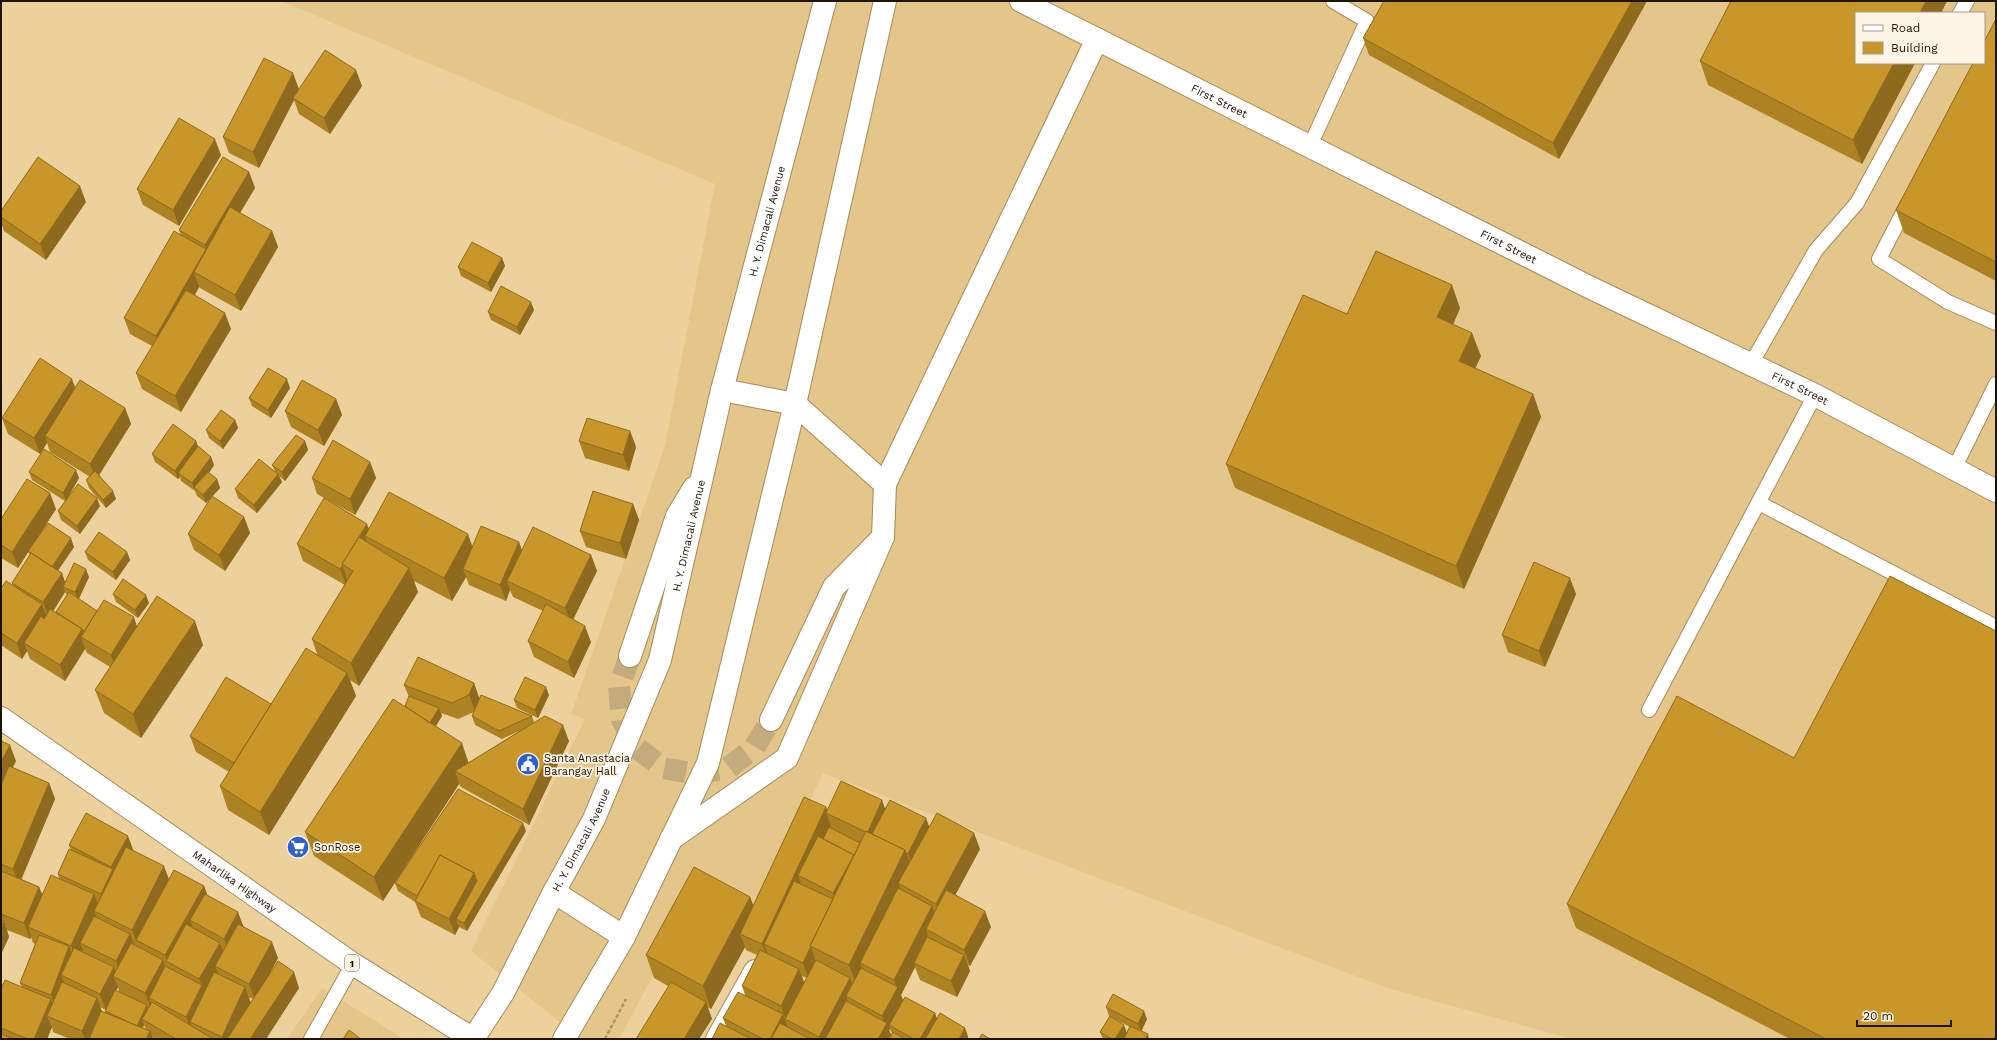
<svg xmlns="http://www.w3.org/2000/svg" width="1997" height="1040" font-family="'Work Sans',sans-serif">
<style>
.built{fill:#e4c58a;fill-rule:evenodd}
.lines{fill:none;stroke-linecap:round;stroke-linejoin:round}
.secondary-tunnel{stroke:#c4ab7e;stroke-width:22;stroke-dasharray:22 11;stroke-linecap:butt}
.lane-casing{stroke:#a58b5a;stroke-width:16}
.street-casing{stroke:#a58b5a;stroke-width:24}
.secondary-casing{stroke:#a58b5a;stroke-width:24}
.highway-casing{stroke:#a58b5a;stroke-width:24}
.path{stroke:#aa946b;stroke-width:2.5;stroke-dasharray:4 2;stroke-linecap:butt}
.lane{stroke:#fff;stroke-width:14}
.street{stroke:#fff;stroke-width:22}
.secondary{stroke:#fff;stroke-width:22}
.highway{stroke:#fff;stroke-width:22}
.wall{fill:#ad8223;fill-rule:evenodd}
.shaded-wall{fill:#8d6a1d}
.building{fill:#c99729;stroke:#8d6a1d}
.labels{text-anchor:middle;stroke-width:3.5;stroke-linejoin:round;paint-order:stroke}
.shield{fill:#fdf4e5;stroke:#615746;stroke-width:1}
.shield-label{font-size:10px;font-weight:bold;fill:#1e1402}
.street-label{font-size:11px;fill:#1e1402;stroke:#fdf4e5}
.poi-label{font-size:11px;fill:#1e1402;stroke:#fdf4e5;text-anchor:start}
</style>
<rect width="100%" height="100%" fill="#edd19d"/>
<path class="built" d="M281,1H1996V1039H1572L1387,988L823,773L756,914L702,884L619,1039H581L471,951L585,719L571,714L665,446L715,184ZM1856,13H1984V63H1856Z
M322,988L404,1039H287Z"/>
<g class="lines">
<path class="secondary-tunnel" d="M630,656L619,687L622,720L637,748L663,768L696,774L728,768L754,748L771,720"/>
<g class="lane-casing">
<path id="lane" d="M1960,13L1967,1
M1310,146L1367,21L1333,1
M1908,203L1879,259L1948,302L1996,323
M1751,364L1816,250L1857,203L1933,63
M1954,469L1996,384
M1759,503L1996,627
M1649,710L1815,395
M311,1039L353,964"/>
</g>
<g class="street-casing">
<g id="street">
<path id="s1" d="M1021,1L1589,287L1815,395L1996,491"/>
<path d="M722,390L795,404L885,484"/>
<path d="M671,839L787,758L883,537L885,484L1097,39"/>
<path d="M717,1039L755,971"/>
</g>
</g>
<g class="secondary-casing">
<g id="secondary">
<path d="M630,656L677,516L694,488"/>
<path d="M771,720L834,587L883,537"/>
<path d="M554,892L624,937"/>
<path id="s2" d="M473,1039L503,993L554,892L594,819L660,660L722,390L825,1"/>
<path d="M564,1039L624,937L708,763L795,404L885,1"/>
</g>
</g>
<g class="highway-casing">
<g id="highway">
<path id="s3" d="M1,718L353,964L473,1039"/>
</g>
</g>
<path class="path" d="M605,1039L626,999"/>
<use href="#lane" class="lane"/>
<use href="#street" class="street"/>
<use href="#secondary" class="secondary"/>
<use href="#highway" class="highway"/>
</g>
<path class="wall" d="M1647,1L1559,159L1369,55L1363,38Z
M1731,1H1947L1941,13H1856V63H1915L1862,164L1708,85L1700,61Z
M1996,19V281L1904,233L1896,210Z
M362,86L330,134L299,114L294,100L259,168L229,153L223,137L299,89Z
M221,155L179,226L143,205L137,189Z
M249,172L255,188L240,213L272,231L278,247L241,311L200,288L199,287L195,295L231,329L181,412L142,389L136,373L152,346L130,334L124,318L181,235L179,230Z
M86,202L46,260L4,231L1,223V211Z
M502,258L505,266L491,292L461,276L458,267Z
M1460,308L1453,324L1481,356L1475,368L1533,394L1541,417L1464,589L1235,488L1226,464L1347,314Z
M534,310L520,335L491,320L488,312Z
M75,388L125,408L131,424L99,475L116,499L106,508L89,488L86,480L90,477L50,452L47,443L40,454L8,434L2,418Z
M290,388L271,418L252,406L249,398Z
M336,399L342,415L324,446L291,427L285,411Z
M235,420L238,428L223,449L209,438L206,430Z
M630,431L636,447L629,471L585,458L579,441Z
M196,441L198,447L211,457L214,465L209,473L217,479L220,488L206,503L197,496L195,491L181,481L180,477L178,479L155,462L152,454Z
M305,441L308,450L285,481L279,476L282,482L257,513L238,498L235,489L275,471L272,465Z
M370,462L376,478L355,515L317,494L312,478Z
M29,472L79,478L67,498L100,506L80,534L61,520L58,511L65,501L32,480Z
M633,504L639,520L626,559L586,547L580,531Z
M56,509L35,541L74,547L58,570L62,573L65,583L89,577L79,599L97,611L137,627L203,645L141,738L104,713L95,690L110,667L87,653L85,649L65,681L30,659L27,651L22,659L1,645V588L13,585L12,583L30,555L28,552L18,568L1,558V519ZM65,592L67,595L56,612L53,611Z
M244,517L250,533L225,571L194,550L188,534Z
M367,524L369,529L472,546L519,542L522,550L591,555L597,571L573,619L591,642L574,678L534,657L528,641L543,611L513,597L510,590L506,601L469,585L466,577L452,601L414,581L418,592L359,686L350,680L356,696L269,835L228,810L220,786L229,772L196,752L190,736L271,704L317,654L312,639L345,585L303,561L297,544Z
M85,552H127L130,560L116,580L88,560Z
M113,594L149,603L138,618L116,602Z
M1576,594L1545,667L1508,652L1502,635Z
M474,683L479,699L532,716L534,722L569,741L529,825L461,787L459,784L383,901L314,856L305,832L405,706L409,697L404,685ZM474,712L472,716L475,725L502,739L519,731L469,763L436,726L442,716L441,713L458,719Z
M549,695L538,718L517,708L514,700Z
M1,741L16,761L12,768L49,783L55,799L21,879L39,887L42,894L59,878L58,874L71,850L69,845L134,851L169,879L204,886L207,895L244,927L278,958L269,974L299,988L266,1039H155L152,1037L153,1039H70L53,1032L52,1027L47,1039H1V989L22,987L20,983L35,944L33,943L31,937L30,939L7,930L9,937L1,954ZM118,987L119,992L116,990ZM248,997L253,999L251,1003ZM100,1007L106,1010L105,1011L106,1013L102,1012ZM144,1025L146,1030L143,1028Z
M826,807L827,810L885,809L980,849L955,895L991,927L970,966L968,965L970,971L957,997L920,980L915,967L901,995L903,1000L935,1013L937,1019L965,1028L968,1037L967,1039H712L726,1026L723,1018L745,995L742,986L757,955L746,950L745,947L711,1009L707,1007L712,1019L668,986L654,978L646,955L750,897L753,905ZM802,976L807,978L804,982ZM890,1029L892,1033L891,1035L889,1030Z
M526,831L467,931L459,927L455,935L421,917L415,902L398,891L395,883Z
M1567,904L1996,1039H1790L1576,928Z
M1106,1007L1147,1019L1141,1031L1125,1036L1124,1039H1103L1100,1032L1110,1016H1109ZM1113,1018L1130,1027L1127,1033Z"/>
<path class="shaded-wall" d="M1632,1H1647L1559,159L1553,143Z
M1926,1H1947L1941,13H1920Z
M1894,63H1915L1862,164L1853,140Z
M356,70L362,86L330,134L324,118Z
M293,73L299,89L293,98L294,100L259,168L253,152Z
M215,139L221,155L179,226L173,210Z
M249,172L255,188L211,261L194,272L199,287L162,352L156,336L206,249L205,245Z
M80,186L86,202L46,260L40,244Z
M272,231L278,247L241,311L235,295Z
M502,258L505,266L491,292L488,283Z
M1452,285L1460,308L1446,341L1437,317Z
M531,302L534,310L520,335L517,327Z
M225,313L231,329L181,412L175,396Z
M1472,333L1481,356L1468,384L1459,361Z
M72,379L78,395L45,436L47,443L40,454L34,438Z
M287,379L290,388L271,418L268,410Z
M1533,394L1541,417L1464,589L1456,566Z
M336,399L342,415L324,446L318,430Z
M125,408L131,424L96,480L90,464Z
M235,420L238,428L223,449L220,441Z
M630,431L636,447L629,471L623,455Z
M196,441L199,449L178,473L180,477L178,479L175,471Z
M305,441L308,450L285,481L282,472Z
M211,457L214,465L197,490L194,487L195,491L192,483Z
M370,462L376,478L355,515L350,499Z
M76,470L79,478L66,501L63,493Z
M278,474L282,482L257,513L254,505Z
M217,479L220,488L206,503L203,495Z
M113,491L116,499L106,508L103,500Z
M50,493L56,509L18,568L12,552Z
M97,498L100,506L80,534L77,526Z
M633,504L639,520L626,559L620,543Z
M244,517L250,533L225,571L219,555Z
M367,524L372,540L365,536L369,546L353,571L343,565Z
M468,534L476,557L463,569L466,577L452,601L444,578Z
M71,538L74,547L55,575L52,567Z
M519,542L524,558L507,581L510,590L506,601L500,585Z
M127,552L130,560L116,580L113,572Z
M591,555L597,571L571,624L565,608Z
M342,565L348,582L346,585L340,569Z
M409,568L418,592L359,686L351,663Z
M86,569L89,577L78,600L75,592Z
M62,573L67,588L63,587L65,592L49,618L43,602Z
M1570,578L1576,594L1545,667L1539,651Z
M146,595L149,603L138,618L135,610Z
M42,604L48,620L24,643L27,651L22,659L17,643Z
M134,617L139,633L116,671L111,655Z
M195,621L203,645L141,738L133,714Z
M585,626L591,642L574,678L568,662Z
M82,629L86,640L81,637L85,649L65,681L60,665Z
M347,673L356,696L269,835L260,812Z
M474,683L480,700L475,711L469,695Z
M546,687L549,695L538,718L535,710Z
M439,708L442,716L431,733L428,725Z
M563,725L569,741L529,825L523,809Z
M462,743L470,767L455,771L459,784L383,901L374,877Z
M10,745L16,761L2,789L1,802V762Z
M49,783L55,799L19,885L13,869Z
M882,800L888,817L878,838L867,833Z
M826,807L829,815L826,813L831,826L823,841L798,875L802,886L764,944L769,958L768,960L762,944Z
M926,818L932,834L914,870L908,854Z
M523,823L526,831L467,931L464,923Z
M974,833L980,849L942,920L936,904Z
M128,836L134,852L107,911L101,894L112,871L111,867Z
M905,850L914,873L898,883L903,895L860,963L864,975L858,988L849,965Z
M854,855L859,871L839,909L833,893Z
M164,866L170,882L136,940L132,930Z
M474,873L480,889L456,919L459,927L455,935L449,919Z
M204,886L210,902L190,920L194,930L167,962L165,955Z
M39,887L45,903L28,927L31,937L30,939L24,923Z
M94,894L100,910L94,911L97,918L80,943L83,950L77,962L71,946Z
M750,897L759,921L740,934L745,947L711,1009L703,986Z
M932,906L938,922L926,929L929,939L914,963L915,967L901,995L904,1003L889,1025L890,1029L889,1030L893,1039H878L886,1025L882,1016L897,989L894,980Z
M985,911L991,927L970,966L964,950Z
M238,912L244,928L230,955L224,939Z
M4,921L9,937L1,954V926Z
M130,934L136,950L122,977L116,961Z
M272,942L278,958L255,1000L249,984Z
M220,943L226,959L215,966L218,973L190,1022L193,1030L192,1033L186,1017L202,986L199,979Z
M69,946L75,963L61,975L66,988L57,1011L51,995Z
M811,947L816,963L809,979L803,963Z
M964,955L970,971L957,997L951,981Z
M163,960L168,976L149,998L152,1007L151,1009L145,993Z
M114,967L118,978L113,976L118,987L106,1010L100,994Z
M799,969L805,985L786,1020L781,1006Z
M294,972L299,988L266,1039H250Z
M850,978L856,994L846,996L850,1007L833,1039H820L819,1037Z
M245,987L251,1003L234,1039H222V1037Z
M97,998L103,1014L92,1039H85L82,1031Z
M51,999L56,1015L47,1016L52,1027L47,1039H34Z
M706,1002L712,1019L699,1039H684Z
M147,1005L150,1014L142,1019L144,1025L139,1035L136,1026Z
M1144,1011L1147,1019L1141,1032L1138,1024Z
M935,1013L938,1022L928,1039H920Z
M783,1014L789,1031L785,1039H770Z
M1124,1025L1127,1033L1124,1039H1115Z
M965,1028L968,1037L967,1039H959Z
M150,1031L153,1039H146Z
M1148,1034L1149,1039H1145Z"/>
<path class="building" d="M1384,1H1632L1553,143L1363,38Z
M1731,1H1926L1920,13H1856V63H1894L1853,140L1700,61Z
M1996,19V262L1896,210L1973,63H1984V42Z
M325,50L356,70L324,118L293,98Z
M264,58L293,73L253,152L223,137Z
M179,118L215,139L173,210L137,189Z
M38,157L80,186L40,244L1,217V211Z
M223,157L249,172L205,245L179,230Z
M230,207L272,231L235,295L194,272Z
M174,231L206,249L156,336L124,318Z
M472,242L502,258L488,283L458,267Z
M1376,251L1452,285L1437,317L1472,333L1459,361L1533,394L1456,566L1226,464L1303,295L1347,314Z
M501,286L531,302L517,327L488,312Z
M186,290L225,313L175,396L136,373Z
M40,358L72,379L34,438L2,418Z
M268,368L287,379L268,410L249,398Z
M80,380L125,408L90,464L45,436Z
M302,380L336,399L318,430L285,411Z
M221,410L235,420L220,441L206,430Z
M587,418L630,431L623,455L579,441Z
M173,424L196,441L175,471L152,454Z
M296,435L305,441L282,472L272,465Z
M333,440L370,462L350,499L312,478Z
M198,446L211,457L192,483L178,473Z
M44,449L76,470L63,493L29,472Z
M259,459L278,474L254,505L235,489Z
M95,471L113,491L103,500L86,480Z
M208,472L217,479L203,495L194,487Z
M27,479L50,493L12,552L1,545V519Z
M78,484L97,498L77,526L58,511Z
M593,491L633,504L620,543L580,531Z
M389,492L468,534L444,578L365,536Z
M212,496L244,517L219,555L188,534Z
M324,498L367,524L342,564L343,565L340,569L297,544Z
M48,523L71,538L52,567L28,551Z
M481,526L519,542L500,585L463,569Z
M533,527L591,555L565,608L507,581Z
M99,532L127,552L113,572L85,552Z
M359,537L409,568L351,663L312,639L353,571L342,564Z
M31,553L62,573L43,602L12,583Z
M1534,562L1570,578L1539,651L1502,635Z
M74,563L86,569L75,592L63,587Z
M1890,576L1996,631V1039H1826L1567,904L1677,696L1794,758Z
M123,579L146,595L135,610L113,594Z
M6,581L42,604L17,643L1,633V588Z
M69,592L97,611L84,632L83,630L82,629L56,612Z
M157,596L195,621L133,714L95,690Z
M104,600L134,617L111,655L81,637Z
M546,604L585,626L568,662L528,641Z
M50,609L82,629L60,665L24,643L41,616L44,619Z
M306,648L347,673L260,812L220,786Z
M418,657L474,683L469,695L452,703L404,685Z
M226,677L271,704L234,763L190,736Z
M525,677L546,687L535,710L514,700Z
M481,695L532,716L499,731L472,716Z
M409,696L439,708L430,723L405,706Z
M393,699L462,743L374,877L305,832Z
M545,716L563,725L523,809L455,771Z
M1,741L10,745L1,762Z
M9,766L49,783L13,869L1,864V785Z
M841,781L882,800L868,832L866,831V832L826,813Z
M458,789L523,823L464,923L456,919L477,881L474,873L440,855L417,896L395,883Z
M804,797L826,807L762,944L740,934Z
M890,800L926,818L908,854L906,853L905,850L872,834Z
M86,813L128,836L111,867L69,845Z
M937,813L974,833L936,904L898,883Z
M829,827L860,843L854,856V855L823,839Z
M866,831L905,850L849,965L810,946Z
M818,836L854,855L833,893L798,875Z
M126,847L164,866L132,930L94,911Z
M69,849L113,869L101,894L58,874Z
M440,855L474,873L449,919L415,901Z
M694,867L750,897L703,986L646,955Z
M174,870L204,886L165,955L136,940Z
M1,871L39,887L24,923L1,914Z
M51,875L94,894L71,946L28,927Z
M794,881L833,899L810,946H811L803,963L764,944Z
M898,888L932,906L894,980L860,963Z
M946,890L985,911L964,950L926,929Z
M205,894L238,912L224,939L190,920Z
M94,916L130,934L116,961L80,943Z
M1,920L4,921L1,926Z
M186,924L220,943L199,979L166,961Z
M238,924L272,942L249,984L215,966Z
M39,935L69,946L51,995L20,983Z
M927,937L964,955L951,981L914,963Z
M131,943L163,960L145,993L113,976Z
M74,948L114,967L100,994L61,975Z
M760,950L799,969L781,1006L742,986Z
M816,960L850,978L819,1037L785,1019Z
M278,961L294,972L250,1039H227Z
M165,966L202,985L186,1017L149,998Z
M861,968L898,987L882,1016L846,996Z
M214,972L245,987L222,1037L190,1022Z
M5,980L51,999L34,1039H28L1,1028V989Z
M62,982L97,998L82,1031L47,1016Z
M671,982L706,1002L684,1039H636Z
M115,990L147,1005L137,1026L105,1011Z
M738,992L783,1014L770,1039H763L723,1018Z
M1113,994L1144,1011L1138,1024L1106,1007Z
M905,997L935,1013L920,1039H914L889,1025Z
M846,1001L887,1023L878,1039H825Z
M152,1002L213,1039H176L142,1019Z
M101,1011L150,1031L146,1039H89Z
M940,1013L965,1028L959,1039H925Z
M1110,1016L1124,1025L1115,1039H1112L1100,1032Z
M720,1023L751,1039H712Z
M780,1023L810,1039H771Z
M1130,1026L1148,1034L1145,1039H1124Z
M349,1030L361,1039H343Z
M893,1032L905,1039H889Z
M1,1034L14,1039H1Z
M982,1034L990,1039H979Z"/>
<defs>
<g id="civic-disc" transform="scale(1.15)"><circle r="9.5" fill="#2c61cf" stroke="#fdf4e5"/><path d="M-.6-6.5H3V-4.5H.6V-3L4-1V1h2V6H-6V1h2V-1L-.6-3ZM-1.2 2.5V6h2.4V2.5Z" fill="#fff"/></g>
<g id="supermarket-disc" transform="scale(1.15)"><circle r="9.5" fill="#2c61cf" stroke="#fdf4e5"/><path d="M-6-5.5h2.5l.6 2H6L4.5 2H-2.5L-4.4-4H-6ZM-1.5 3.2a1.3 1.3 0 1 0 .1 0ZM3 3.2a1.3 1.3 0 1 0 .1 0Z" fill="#fff"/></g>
</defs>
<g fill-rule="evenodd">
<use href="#civic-disc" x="528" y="764"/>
<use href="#supermarket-disc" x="298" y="847"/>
</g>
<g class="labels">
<rect class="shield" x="345" y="955" width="14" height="16" rx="3"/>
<g class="shield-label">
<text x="352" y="967">1</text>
</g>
<g class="street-label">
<text dy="4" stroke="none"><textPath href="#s1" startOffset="222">First Street</textPath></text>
<text dy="4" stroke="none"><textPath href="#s2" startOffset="875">H. Y. Dimacali Avenue</textPath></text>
<text dy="4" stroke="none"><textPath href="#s1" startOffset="546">First Street</textPath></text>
<text dy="4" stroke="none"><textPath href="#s1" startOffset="870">First Street</textPath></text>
<text dy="4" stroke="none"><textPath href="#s2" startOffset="551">H. Y. Dimacali Avenue</textPath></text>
<text dy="4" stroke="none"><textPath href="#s2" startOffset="227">H. Y. Dimacali Avenue</textPath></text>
<text dy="4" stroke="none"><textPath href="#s3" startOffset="285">Maharlika Highway</textPath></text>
</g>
<g class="poi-label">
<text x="544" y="762">Santa Anastacia<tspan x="544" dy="13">Barangay Hall</tspan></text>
<text x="314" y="851">SonRose</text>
</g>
</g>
<rect width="1997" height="1040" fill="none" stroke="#1e1402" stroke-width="4"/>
<rect x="1855" y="12" width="130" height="52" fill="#fdf4e5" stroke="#a49a8a"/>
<rect x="1863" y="25" width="20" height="6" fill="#ffffff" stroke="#a49a8a"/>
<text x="1891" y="32" font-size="12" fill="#1e1402">Road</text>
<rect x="1863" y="42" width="20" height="12" fill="#c99729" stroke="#a49a8a"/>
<text x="1891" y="52" font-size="12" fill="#1e1402">Building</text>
<path d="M1857 1020v6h94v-6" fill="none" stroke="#1e1402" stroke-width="2"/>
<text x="1863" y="1020" font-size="12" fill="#1e1402" stroke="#fdf4e5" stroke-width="3" paint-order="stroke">20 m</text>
</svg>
